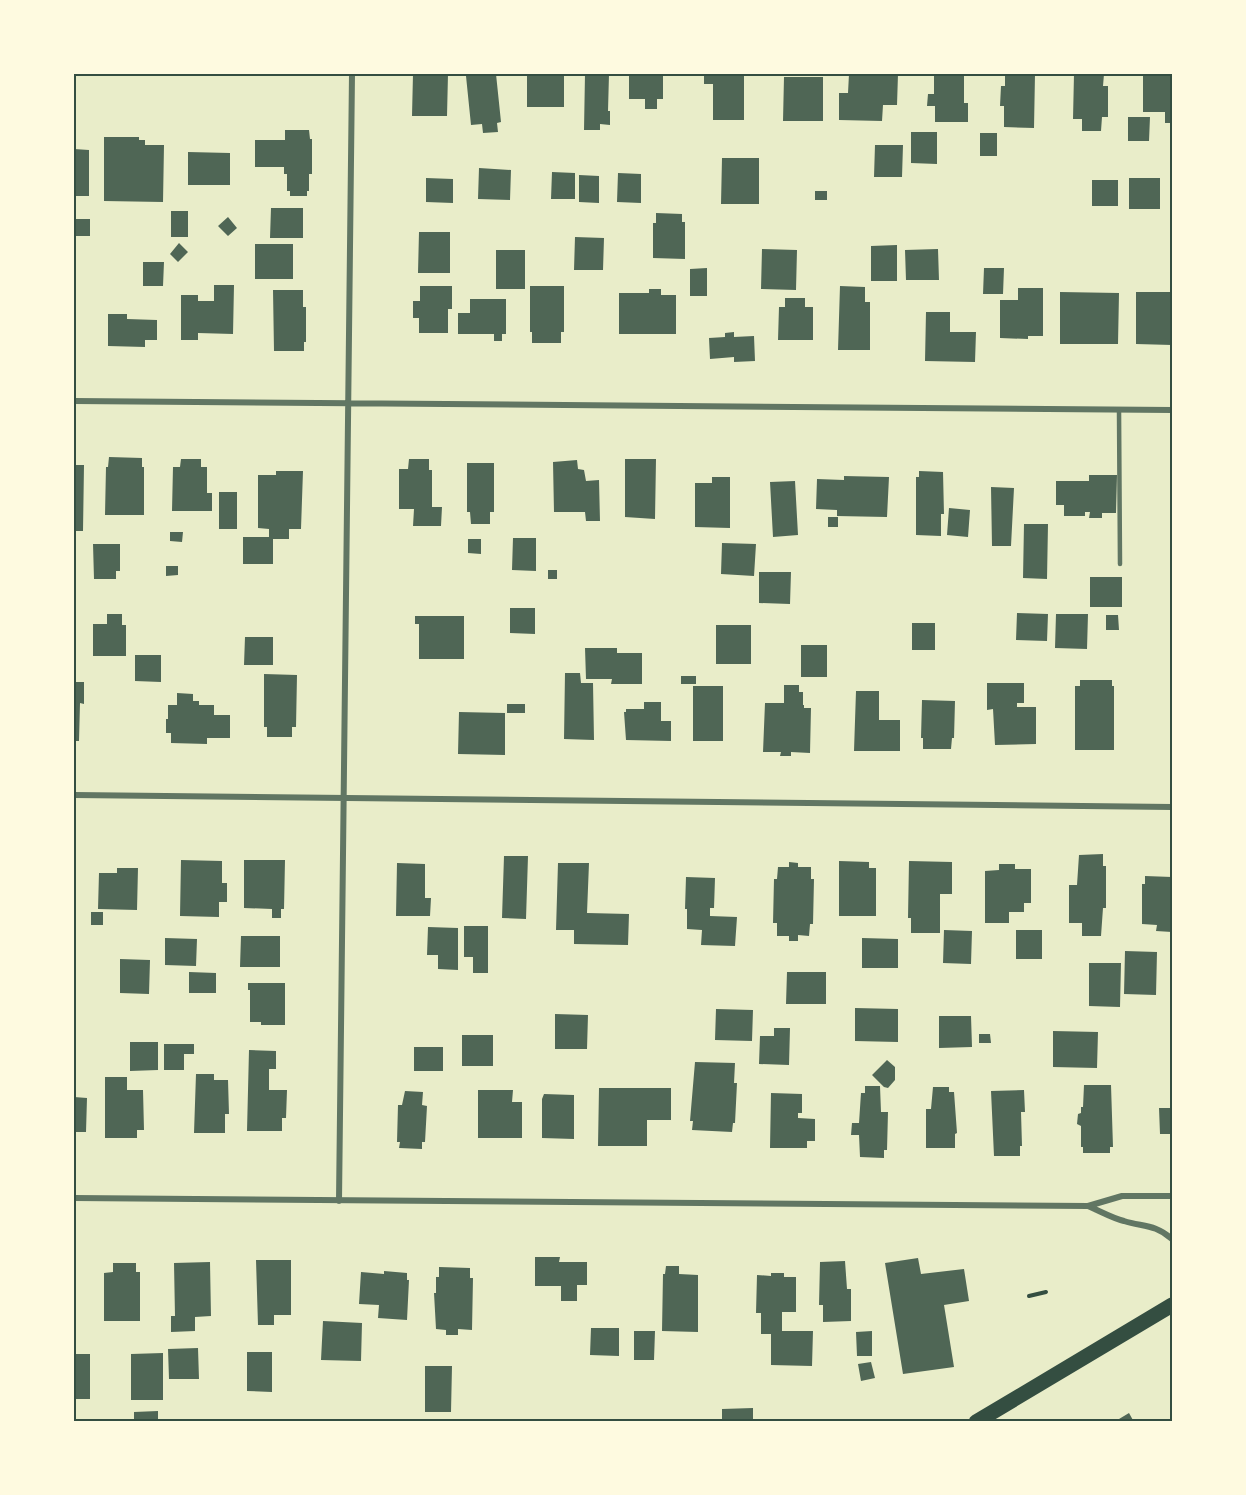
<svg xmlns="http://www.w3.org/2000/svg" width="1246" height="1495" font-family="Helvetica,sans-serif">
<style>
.building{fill:#4f6655}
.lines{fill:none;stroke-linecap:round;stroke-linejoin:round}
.path{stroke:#344e41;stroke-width:4}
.service{stroke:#617663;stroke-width:4.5}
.minor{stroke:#617663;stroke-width:6}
.primary{stroke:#344e41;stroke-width:15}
.neatline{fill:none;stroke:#344e41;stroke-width:2}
</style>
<rect width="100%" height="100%" fill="#e9edc9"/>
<path class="building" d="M413,74H448L447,116H412Z
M496,74L501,122L497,123L498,132L483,133L482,124L471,125L466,76Z
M527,74H564V107H527Z
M585,74H609L608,111H610V125L600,124V130H584Z
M629,74H663V99H657V109H645V99H629Z
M719,74L744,76V120H713V84H704V76H719Z
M849,74H898L897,105H883L882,121L839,120V93H848Z
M934,74H964V103H968V122H935V106H927L928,94H934Z
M1005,74H1035L1034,128L1004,127V106H1000L1001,86H1005Z
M1074,74H1104L1103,86H1108V117H1102L1101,131H1082V119H1073Z
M1160,74H1170V76L1172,74V123H1165V112H1143V75L1160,76Z
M784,77H823V121H783Z
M1128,117H1150L1149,141H1128Z
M285,130H309L310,139H312V174H309V191H307V196H290V191H287V174H284V167H255V140H285Z
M911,132H937V164L911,163Z
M980,133H997V156H980Z
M104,137H139V140H145V145H164L163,202L104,201Z
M875,145H903L902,177H874Z
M74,149L89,150V196H74Z
M188,152L230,153V185H188Z
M722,158H759V204H721Z
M479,168L511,170L510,200L478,199Z
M552,172L575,173V199H551Z
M618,173L641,174V203L617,202Z
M579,175L599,176V203L579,202Z
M426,178L453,179V203L426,202Z
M1129,178H1160V209H1129Z
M1092,180H1118V206H1092Z
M815,191H827V200H815Z
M271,208H303V238H270Z
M171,211H188V237H171Z
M656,213L682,214V222H685V259L653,258V223H656Z
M228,217L237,228L228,236L218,226Z
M74,219H90V236H74Z
M419,232H450V273H418Z
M575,237L604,238L603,270H574Z
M179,243L188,252L178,262L170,254Z
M255,244H293V279H255Z
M897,245V281H871V246Z
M762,249L797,250L796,290L761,289Z
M938,249L939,280H906L905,250Z
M496,250H525V289H496Z
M143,262H164L163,286H143Z
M707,268V296H690V269Z
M984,268H1004L1003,294H983Z
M214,285H234L233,334L198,333V340H181V295H198V301H214Z
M420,286H452V309H448V333H419V318H413V301H420Z
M530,286H564V332H561V343H532V332H530Z
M840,286L865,287V302H870V350H838Z
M1018,288H1043V336H1028V339L1000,338V300H1018Z
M649,289H661V295H676V334H619V293H649Z
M273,290H303V307H306V342H304V351H274Z
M1060,292L1119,293L1118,344H1060Z
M1136,292H1172V345L1136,344Z
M785,298H805V307H813V340H778L779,307H785Z
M470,299H506V334H502V341H494V334H458V313H470Z
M926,312H950V332H976L975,362L925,361Z
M108,314H127V319L157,320V340H145V347L108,346Z
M734,332V337L754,336L755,361L734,362V357L710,359L709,338L725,337V333Z
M109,457L142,458V467H144V515H105L106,467H108Z
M181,459H201V467H207V493H212V511H172L173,467H180Z
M409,459H429V470H432V507H442L441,526H413L414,509H399V469H408Z
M625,459H656L655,519L625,517Z
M577,460L578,469L584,470L586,481L599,480L600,521H586L585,512H554L553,462Z
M467,463H494V512H490V524H471L470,512H467Z
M74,465H84L83,531H74Z
M276,471H303L301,529H289V539H273V564H243V537H269V529L258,528V475H276Z
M919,471L943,472L944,514H941V536L916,535V477H919Z
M1089,475H1117L1116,513H1102V518H1089L1090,512H1085V516H1064V505H1056V481H1089Z
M844,476L889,477L887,517L837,516V510L816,509L817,479L844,480Z
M712,477H730V528L695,527V483H712Z
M795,481L798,535L773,537L770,482Z
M991,487L1014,488L1011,546H992Z
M219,492H237V529H219Z
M949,508L970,510L968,537L947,535Z
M828,517H838V527H828Z
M1024,524H1048L1047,579L1023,578Z
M170,532H183L182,542L170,541Z
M513,538H536V571L512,570Z
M468,539H481V554L468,553Z
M722,543L756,544L754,576L721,574Z
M93,544H120V571H116V579H94Z
M166,566H178V575L166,576Z
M548,570H557V579H548Z
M759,572H791L790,604L759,603Z
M1090,577H1122V607H1090Z
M510,608H535V634L510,633Z
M1017,613L1048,614L1047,641L1016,640Z
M107,614H122V625H126V656H93V624H107Z
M1056,614H1088L1087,649L1055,648Z
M1106,615H1118L1119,630H1106Z
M415,616H464V659H419V624H415Z
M912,623H935V650H912Z
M716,625H751V664H716Z
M245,637H273V665H244Z
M801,645H827V677H801Z
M585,648H617V653H642V684H611L612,679H586Z
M135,655H161V682L135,681Z
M565,673H580L581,683H593L594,740L564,739Z
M264,674L297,675L296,727H292V737H267V727H264Z
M681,676H696V684H681Z
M1080,680H1112V686H1114V750H1075V686H1080Z
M74,682H84V704L80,703L79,741H74Z
M987,683H1024V703H1017V707H1036V744L995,745L993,709L987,710Z
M784,685H799V692H803V705H804V708H811L810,753L791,752V756H780L781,752H763L765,703H784Z
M693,686H723V741H693Z
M856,691H879V720H900V751H854Z
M177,693L193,694V701H199V705H214V715H230V738H207V744L171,743V733H166V719H168V705H177Z
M922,700L955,701L954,738H952L951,749H923V738H921Z
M644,702H661V721H671V741L626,740L624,712H626V709H644Z
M507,704H525V713H507Z
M459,712L505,713V755L458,754Z
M1103,854V866H1106V908H1103L1101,936H1082V923H1069V885H1077L1079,855Z
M504,856H528L526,919L502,918Z
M181,860L222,861V883H227V902H219V917L180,916Z
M244,860H285L284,909H281V918H272V909L244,908Z
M839,861L869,862V868H876V916H839Z
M909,861L952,862V894H940V933H911V918H908Z
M789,862L798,863V867H811V879H814L813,924H810L809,936L798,935V941H789V936H777V923H773L774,879H777L778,867H789Z
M397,863L425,864V898H431L430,916H396Z
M558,863H589L587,913L629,914L628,945L574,944V930H556Z
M999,864H1015V869H1031V903H1024V912H1009V923H985V871L999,870Z
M117,868H138L137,910L98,909L99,873H117Z
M1145,876L1172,877V932L1156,931L1157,925L1142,924V884H1145Z
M686,877L715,878L714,908H710V916L737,917L735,946L701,945L702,930L687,929V909H685Z
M91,912H103V925H91Z
M464,926H488V973H473V957H464Z
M428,927L458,928V970L438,969V955H427Z
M944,930L972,931L971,964L943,963Z
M1016,930H1042V959H1016Z
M241,936H280V967H240Z
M165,938L197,939L196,966L165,965Z
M862,938L898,939V968H862Z
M1125,951L1157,952L1156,995L1124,994Z
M120,959L150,960L149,994L120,993Z
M1089,963H1121L1120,1007L1089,1006Z
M189,972L216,973V993H189Z
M787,972H826V1004H786Z
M248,983H285V1025H261V1022H250V990H248Z
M855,1008L898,1009V1042L855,1041Z
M716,1009L753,1010L752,1041L715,1040Z
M555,1014L588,1015L587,1049H555Z
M939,1016H971L972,1047L939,1048Z
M774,1028H790L789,1065L759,1064L760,1036H774Z
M1053,1031L1098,1032L1097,1068L1053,1067Z
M979,1034H990L991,1043H979Z
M462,1035H493V1066H462Z
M130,1042H158V1070L130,1071Z
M164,1044H194V1054H184V1070H164Z
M414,1047H443V1071H414Z
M249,1050L276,1051V1069H269V1090H287L286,1118H282V1131H247Z
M887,1060L895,1067V1080L888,1088L884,1087L872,1075Z
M695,1062L735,1063L734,1083H737L735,1123H733L732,1132L692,1130L693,1121H690Z
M196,1074H214V1080H228L229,1114H225V1133H194Z
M105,1077H127V1090H143L144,1130H137V1138H105Z
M1084,1085H1111L1113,1147H1110V1153H1083V1147H1081V1126L1077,1124L1078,1114L1081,1113V1107H1083Z
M865,1086H880L881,1112H888L887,1150H884V1158L860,1157L859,1135H851L852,1123H859L861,1093H865Z
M933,1087H949V1092H954L957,1133L955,1134V1148H926V1109H931Z
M599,1088H671V1120H647V1146H598Z
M478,1090H513L512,1102H522V1138H478Z
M1024,1090L1025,1112H1021L1022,1146H1020V1156H994L991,1091Z
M405,1091L423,1092L422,1105L427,1106L425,1142H422V1149L399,1148L400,1142H397L398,1105H402Z
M771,1093L802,1094V1113H798V1118L815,1119V1141H807V1148H770Z
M544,1094L574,1095V1139L542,1138V1099Z
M74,1097L87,1098L86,1132H74Z
M1159,1108H1172V1134H1160Z
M535,1257H560L559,1262H587V1285H577V1301H561V1286H535Z
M918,1258L921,1274L964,1269L969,1301L944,1305L954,1367L903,1374L885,1263Z
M256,1260H291V1315H274V1325H258Z
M845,1261L847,1289H851V1321L823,1322V1305H819L820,1262Z
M210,1262L211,1316L195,1317V1331L171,1332V1316H175L174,1263Z
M113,1263H136V1272H140V1321H104V1273L113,1272Z
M666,1266H679V1274L698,1275V1332L662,1331L663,1274H665Z
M439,1267L470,1268V1278H473L472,1330L458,1329V1335H446V1330L436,1329L434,1293H436V1277H439Z
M384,1271L407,1273V1280H409L407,1320L378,1318L379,1305L359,1304L361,1272L384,1274Z
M771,1273H784V1277H796V1312H782V1331H813L812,1366L771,1365V1334H761V1313H756L757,1275L771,1276Z
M323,1321L362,1323L361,1361L321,1360Z
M591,1328H619V1356L590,1355Z
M634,1331H655L654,1360H634Z
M872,1331V1356H857L856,1332Z
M198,1348L199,1379H169L168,1349Z
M247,1352H272V1392L247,1391Z
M163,1353V1400H131V1354Z
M74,1354H90V1399H74Z
M871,1362L875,1378L861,1381L858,1364Z
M425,1366H452L451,1412H425Z
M753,1408V1422H722V1409Z
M158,1411V1422H134V1412Z
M1129,1413L1134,1422H1114Z"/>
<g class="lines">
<path class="path" d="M1029,1296L1046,1292"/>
<path class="service" d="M1119,410L1120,564"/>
<path class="minor" d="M74,401L1172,410
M74,795L1172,807
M74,1198L1088,1206L1122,1196H1172
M339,1201L352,74
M1088,1206C1100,1211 1112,1218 1124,1221C1143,1227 1155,1224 1172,1239"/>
<path class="primary" d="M976,1422L1172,1305"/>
</g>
<rect width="1246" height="1495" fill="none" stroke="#fefae0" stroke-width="150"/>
<rect x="75" y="75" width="1096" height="1345" class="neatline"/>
</svg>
